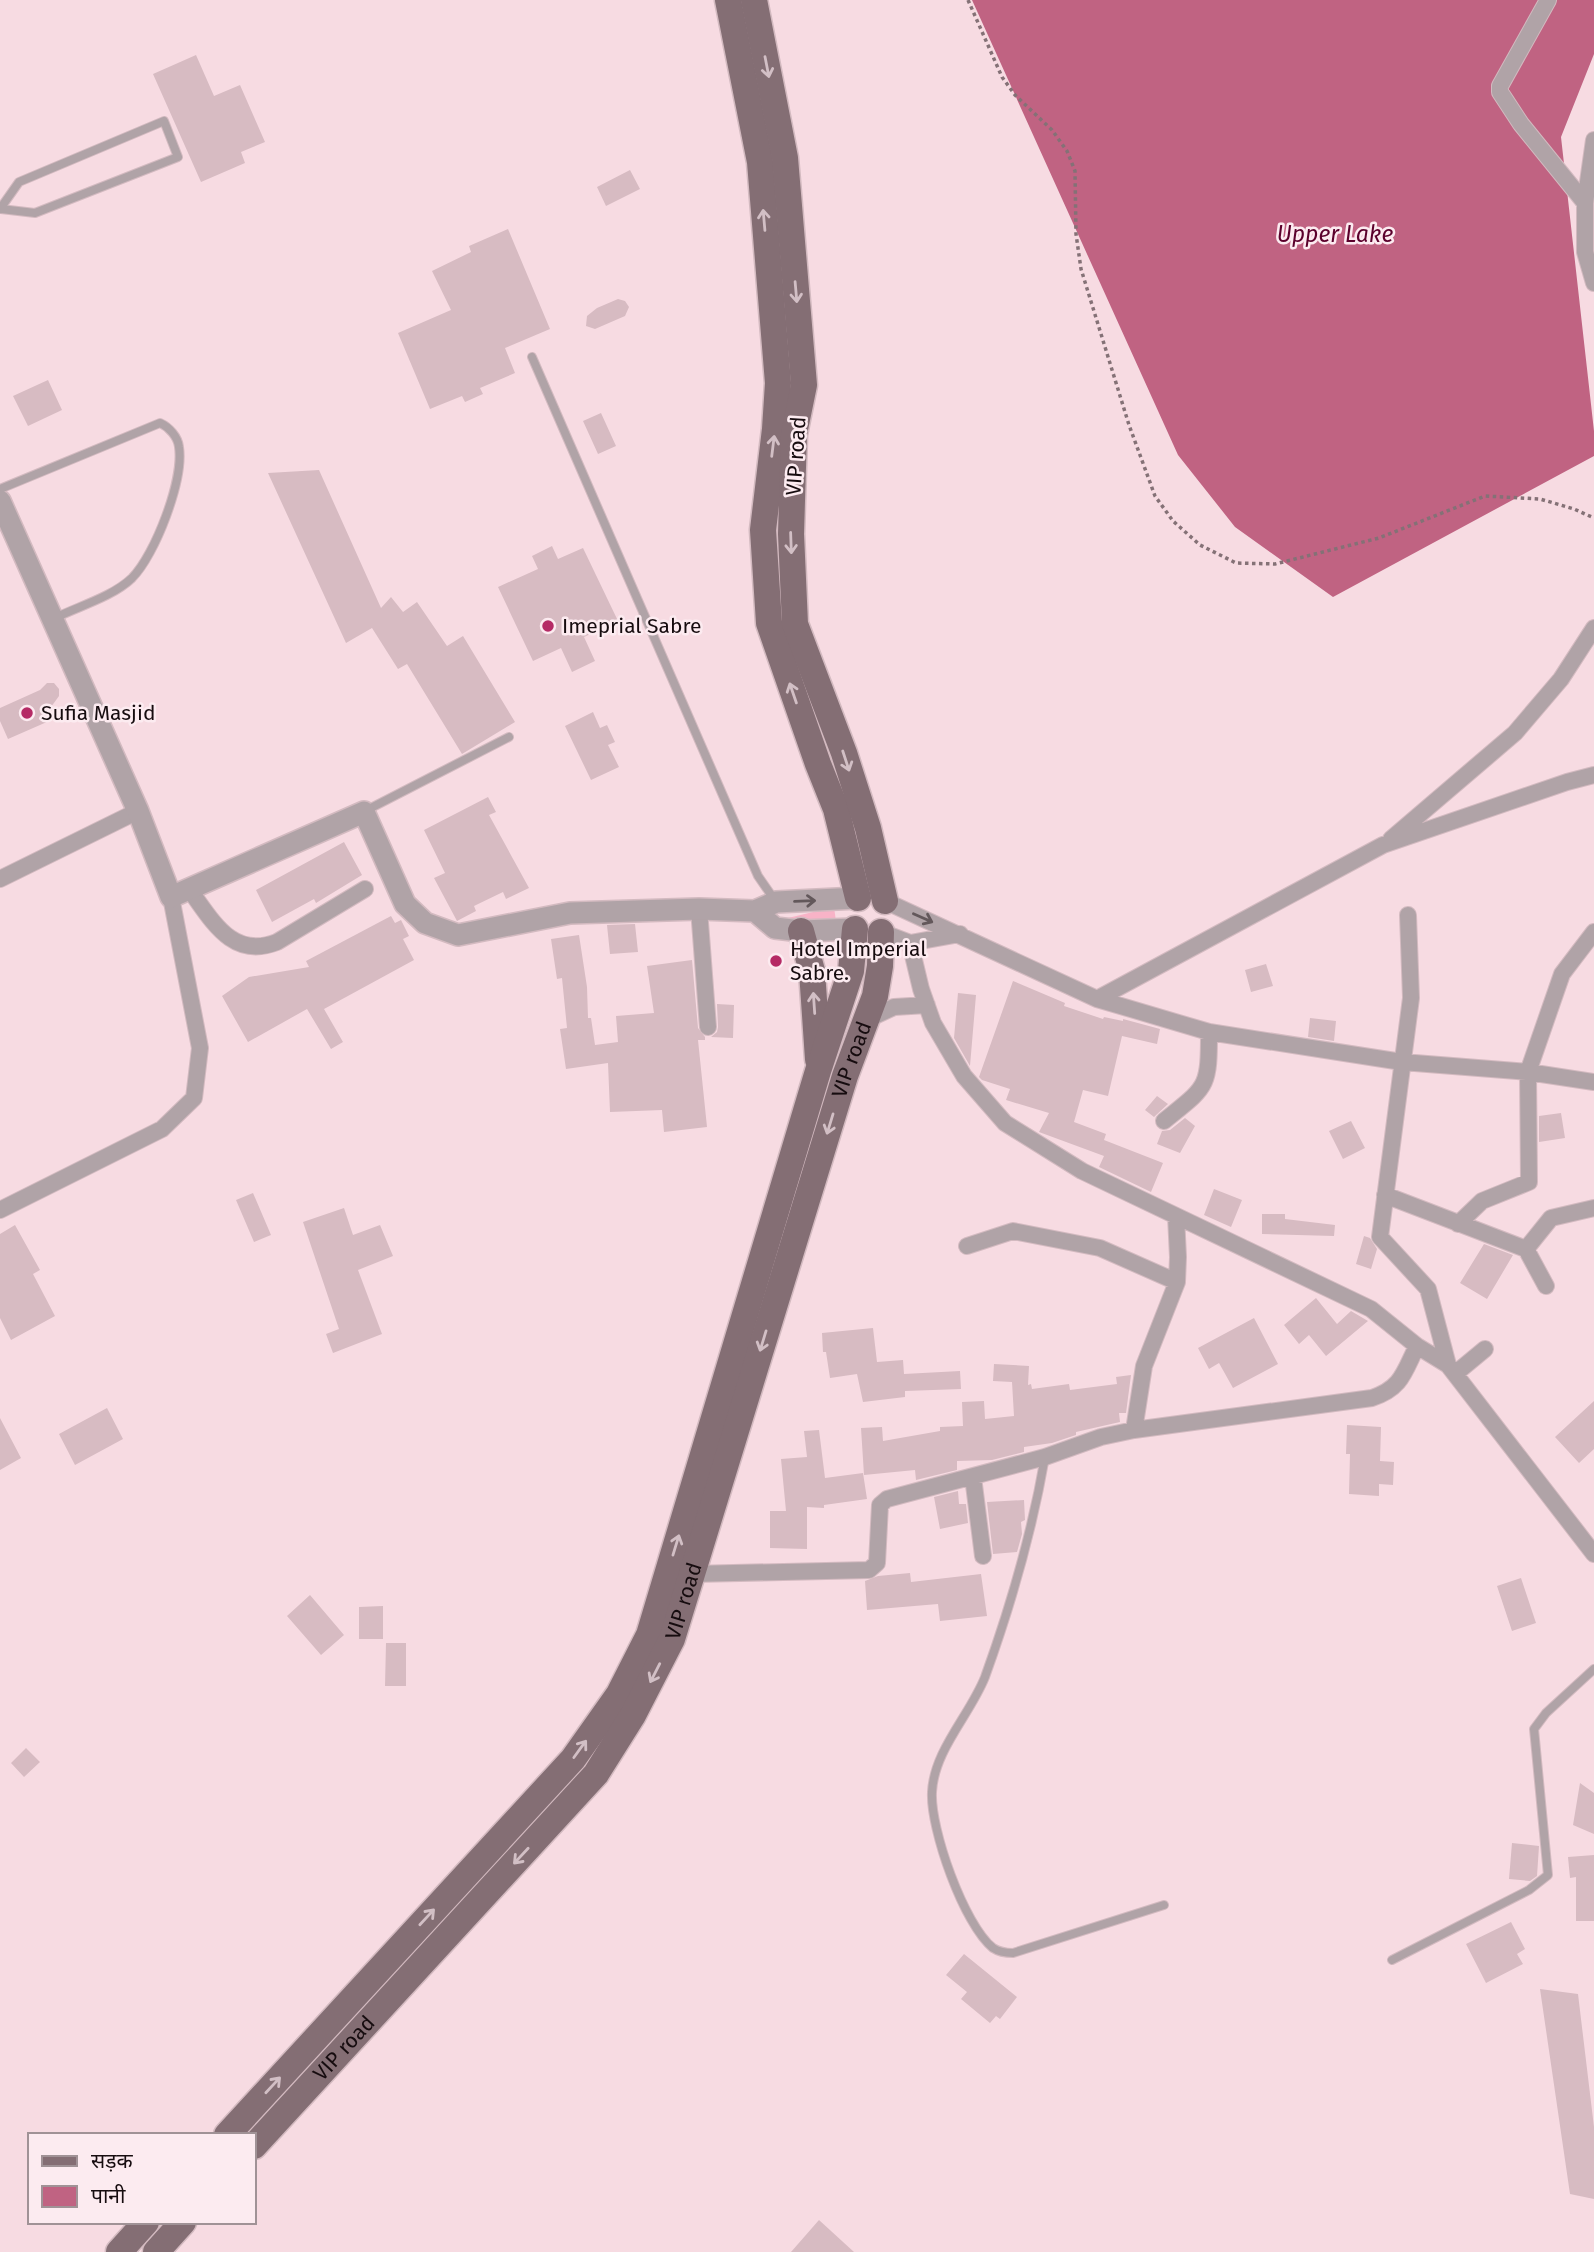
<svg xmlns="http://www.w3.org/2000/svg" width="1594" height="2252" font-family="'Fira Sans','Noto Sans Devanagari',sans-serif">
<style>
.green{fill:#f8b3c7}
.water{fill:#c06382}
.building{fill:#d7bbc2}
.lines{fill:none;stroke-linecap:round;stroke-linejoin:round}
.service-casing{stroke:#d3bac0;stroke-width:10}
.minor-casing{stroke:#d3bac0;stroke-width:18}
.tertiary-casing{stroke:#d3bac0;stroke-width:24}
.primary-casing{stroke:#d3bac0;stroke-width:29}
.path{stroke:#847176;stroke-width:3.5;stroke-dasharray:3.5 3.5;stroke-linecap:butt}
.service{stroke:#b0a3a7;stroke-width:8}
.minor{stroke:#b0a3a7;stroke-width:16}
.tertiary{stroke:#b0a3a7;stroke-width:21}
.primary{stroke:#846e74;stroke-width:26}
.oneway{stroke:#d2bfc5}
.oneway2{stroke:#63585b}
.poi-dot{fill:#b52a65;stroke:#fcebf0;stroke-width:2.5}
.labels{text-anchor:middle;stroke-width:5;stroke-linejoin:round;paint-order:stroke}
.street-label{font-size:21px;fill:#160c0f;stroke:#fcebf0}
.poi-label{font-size:21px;fill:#160c0f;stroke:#fcebf0;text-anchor:start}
.water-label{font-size:23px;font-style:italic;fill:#5b002c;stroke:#fcebf0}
</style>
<rect width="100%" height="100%" fill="#f7dbe2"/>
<path class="green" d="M834,907L838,936L787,922L788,918Z"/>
<path class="water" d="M972,0H1594V54L1561,137L1594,431V456L1333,597L1235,527L1178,455Z"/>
<path class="building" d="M196,55L214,96L240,85L265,142L241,152L245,163L201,182L153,74Z
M630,170L640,189L606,206L597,187Z
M508,229L550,329L505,348L515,373L480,388L483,394L465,402L462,396L430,409L398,333L451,310L432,271L471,252L469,246Z
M618,299L625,301L629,307L625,316L595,329L586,326L587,316L597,308Z
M48,380L62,410L28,426L13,396Z
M601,413L616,446L598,454L583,421Z
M319,470L381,608L391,597L403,612L417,602L447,646L463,636L515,722L462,754L407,664L398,669L372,628L346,643L268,473Z
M552,546L558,559L583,548L618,621L584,637L595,661L572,672L561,648L533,661L498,587L538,569L532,556Z
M47,683H54L59,689V696L51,707L56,718L8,739L0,721V708L40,690Z
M593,712L600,728L607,725L615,742L608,745L619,767L591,780L565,726Z
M488,797L496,812L489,815L529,888L506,899L503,892L474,906L476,911L457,921L434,878L445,873L424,830Z
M344,842L362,875L316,903L314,899L272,922L256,890Z
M391,916L395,923L401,920L409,936L403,939L414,960L324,1009L343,1042L331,1049L307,1009L248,1042L222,996L249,977L309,967L306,961Z
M635,924L638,952L610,954L607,925Z
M579,935L587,987L588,1018H591L595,1045L618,1042L616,1016L654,1013L647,966L692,960L698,1028L705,1037V1040H698L707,1127L664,1132L662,1110L610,1112L608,1063L566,1069L560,1029L567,1028L562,978L557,979L551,939Z
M1266,964L1273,986L1251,992L1245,970Z
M1013,981L1065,1003L1064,1006L1103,1019L1104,1017L1123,1021V1019L1160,1029L1157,1044L1122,1036L1108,1096L1083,1090L1074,1122L1106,1134L1104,1140L1163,1163L1151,1192L1099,1167L1104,1156L1039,1132L1049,1113L1006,1100L1010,1089L982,1080L979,1077Z
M958,993L976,995L970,1066L954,1038Z
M717,1004L734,1005L733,1038L711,1037L717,1032L718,1027Z
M1310,1018L1336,1021L1334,1041L1308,1037Z
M1157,1096L1168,1104L1154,1117L1145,1110Z
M1561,1113L1565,1138L1539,1142V1116Z
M1185,1118L1195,1126L1180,1153L1157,1144L1162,1131L1170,1130Z
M1351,1121L1365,1148L1343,1159L1329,1131Z
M1214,1189L1242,1200L1231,1227L1204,1215Z
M253,1193L271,1235L254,1242L236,1200Z
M344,1208L353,1235L380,1225L393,1256L358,1270L382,1334L333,1353L326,1334L339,1329L303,1222Z
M1262,1214H1285V1219L1335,1225L1334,1236L1262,1234Z
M15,1225L40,1270L33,1274L55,1316L11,1340L0,1318V1234Z
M1364,1236L1370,1238L1377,1249L1371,1269L1356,1264Z
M1484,1244L1513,1255L1487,1299L1460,1283Z
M1316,1298L1337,1324L1351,1311L1368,1321L1326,1356L1309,1335L1299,1344L1284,1325Z
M1254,1318L1278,1364L1233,1388L1219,1363L1209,1369L1198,1348Z
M873,1328L877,1362L903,1360L904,1374L960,1371L961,1389L905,1391V1397L863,1402L857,1374L830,1378L826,1352H823L822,1333Z
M994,1364L1029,1366L1028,1385L1031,1384L1032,1389L1069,1384L1070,1390L1117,1384L1116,1377L1131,1375L1126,1413H1119L1120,1422L1076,1432V1435L1052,1443L1024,1447V1452L992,1460L957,1461V1470L916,1480L915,1470L864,1475L861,1428L882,1427L883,1441L940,1431V1427L963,1426L962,1402L984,1401L985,1419L1014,1416L1012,1382L993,1381Z
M1594,1401V1449L1579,1463L1555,1437Z
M107,1408L123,1439L75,1465L59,1434Z
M0,1418L21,1458L0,1470Z
M1347,1425L1381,1427L1380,1461L1394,1462L1393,1485L1379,1484V1496L1349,1494L1350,1454H1346Z
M819,1430L825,1478L863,1473L867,1499L824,1505V1508L807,1507V1549L770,1548V1511H786L781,1459L807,1457L804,1431Z
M958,1491L959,1504H966L968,1523L940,1529L934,1497Z
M1024,1500L1025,1520L1021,1522L1022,1534L1017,1552L993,1554L987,1502Z
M910,1573L911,1582L981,1574L987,1616L940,1621L938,1604L867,1610L865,1581L878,1576Z
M1521,1578L1536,1623L1512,1631L1497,1586Z
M310,1595L344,1635L321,1655L287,1616Z
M383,1606V1639H359V1607Z
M386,1643H406V1686H385Z
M26,1748L40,1762L24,1777L11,1763Z
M1580,1783L1594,1793V1834L1573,1825Z
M1512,1843L1539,1846L1537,1876L1530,1881L1509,1879Z
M1594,1855V1921H1576V1877L1570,1878L1568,1857Z
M1511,1922L1525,1949L1517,1954L1523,1964L1486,1983L1466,1944Z
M964,1954L1017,1997L1000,2019L996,2016L990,2023L961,1999L967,1992L946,1975Z
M1540,1989L1578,1994L1594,2127V2199L1570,2194Z
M819,2220L854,2252H791Z"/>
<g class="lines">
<g class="service-casing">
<path id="service" d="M0,209L19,182L164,121L178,157L35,213L1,209
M532,357L758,876L774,899
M0,489L160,423C169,427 178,437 179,447C184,480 155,555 132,578C112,597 79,606 55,618
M365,811L509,737
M1045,1457C1032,1532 1011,1605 985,1677C970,1715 934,1750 932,1792C930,1829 964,1925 993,1948C999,1952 1006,1953 1013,1953L1164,1905
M1392,1960L1529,1890L1548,1875L1534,1729L1546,1713L1594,1669"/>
</g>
<g class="minor-casing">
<path id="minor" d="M1548,0L1500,86V92L1521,124L1585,203
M1594,140L1585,203V252L1594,283
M1391,839L1515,733L1561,679L1594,628
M0,879L138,811
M189,889C212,920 232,960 277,942L365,889
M885,901L1097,999L1209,1032L1402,1062L1528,1072L1594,1082
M699,909L708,1027
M1408,915L1411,998L1380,1237L1428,1289L1448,1365
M881,932L910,943L960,934
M910,943L921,989L933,1023L964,1076L1005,1123L1082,1171L1371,1309L1417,1346L1448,1365L1594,1554
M1097,999L1383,845L1567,782L1594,775
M866,1020L894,1007L927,1005
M1164,1121C1207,1086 1209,1089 1209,1032
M1385,1195L1526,1249L1546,1286
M0,1210L162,1129L194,1098L200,1048L171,897
M1458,1224L1482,1201L1529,1182L1528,1072L1562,974L1594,932
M967,1246L1013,1231L1100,1248L1177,1282
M1526,1249L1551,1218L1594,1208
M1456,1373L1485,1349
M1134,1430L1144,1366L1177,1282L1178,1257L1176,1216
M973,1477L983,1556
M692,1574L869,1570L877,1563L880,1505L887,1499L1045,1457L1101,1437L1134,1430L1372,1398C1402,1388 1404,1372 1417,1346"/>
</g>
<g class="tertiary-casing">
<path id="tertiary" d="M0,501L138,811L171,897L364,812L405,904L425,923L458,935L570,913L699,909L755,911L776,902L858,898
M755,911L775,928L801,931L855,929"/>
</g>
<g class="primary-casing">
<g id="primary">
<path d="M728,0L760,162L778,383L775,429L763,530L769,623L818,764L836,809L858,898"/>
<path d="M754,0L785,158L804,385L794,434L791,534L795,624L844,753L868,828L885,901"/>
<path d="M801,931L812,971L818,1059"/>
<path d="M227,2135L573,1759L619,1694L649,1635L818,1071L851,971L855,929"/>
<path id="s1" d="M254,2146L596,1774L633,1715L672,1639L845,1076L875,996L880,966L881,932"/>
<path d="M119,2252L146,2222"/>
<path d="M156,2252L183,2222"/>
</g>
</g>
<path class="path" d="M968,0L1002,77L1015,95L1052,130L1067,151L1075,171L1076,234L1081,269L1129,425L1155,496L1173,521L1200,545L1236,563L1275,564L1379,538L1485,496L1540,499L1574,509L1594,518"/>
<use href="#service" class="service"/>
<use href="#minor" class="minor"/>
<use href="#tertiary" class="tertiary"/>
<use href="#primary" class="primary"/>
</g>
<defs><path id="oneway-shaft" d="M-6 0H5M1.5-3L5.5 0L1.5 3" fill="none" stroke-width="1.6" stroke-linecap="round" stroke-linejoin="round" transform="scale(1.75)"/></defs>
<g class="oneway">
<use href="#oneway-shaft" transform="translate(767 67) rotate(79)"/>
<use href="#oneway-shaft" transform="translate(764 220) rotate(-95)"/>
<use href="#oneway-shaft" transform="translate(796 292) rotate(85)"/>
<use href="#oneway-shaft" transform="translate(773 446) rotate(-83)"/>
<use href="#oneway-shaft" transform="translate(791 543) rotate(88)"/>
<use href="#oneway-shaft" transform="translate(793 693) rotate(-109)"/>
<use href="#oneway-shaft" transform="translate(846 761) rotate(72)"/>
<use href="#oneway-shaft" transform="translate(814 1003) rotate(-94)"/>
<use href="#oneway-shaft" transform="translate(830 1124) rotate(107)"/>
<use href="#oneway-shaft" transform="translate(763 1341) rotate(107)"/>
<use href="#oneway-shaft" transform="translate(676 1545) rotate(-73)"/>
<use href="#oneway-shaft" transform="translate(655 1673) rotate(117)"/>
<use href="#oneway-shaft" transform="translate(580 1749) rotate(-54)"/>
<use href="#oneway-shaft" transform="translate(521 1856) rotate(133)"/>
<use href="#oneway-shaft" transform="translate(427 1917) rotate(-47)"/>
<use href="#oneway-shaft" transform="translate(273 2085) rotate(-47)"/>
</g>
<g class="oneway2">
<use href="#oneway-shaft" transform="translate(805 901) rotate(-2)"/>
<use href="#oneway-shaft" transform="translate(923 918) rotate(24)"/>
</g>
<g class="poi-dot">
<circle cx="548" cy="626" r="7"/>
<circle cx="27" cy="713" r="7"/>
<circle cx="776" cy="961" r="7"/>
</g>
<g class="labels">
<g class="street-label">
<text transform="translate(796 456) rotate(-86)" y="7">VIP road</text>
<text dy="7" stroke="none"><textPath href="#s1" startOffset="1267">VIP road</textPath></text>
<text dy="7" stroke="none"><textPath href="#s1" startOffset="700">VIP road</textPath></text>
<text dy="7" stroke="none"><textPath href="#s1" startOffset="133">VIP road</textPath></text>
</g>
<g class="poi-label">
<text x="562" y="633">Imeprial Sabre</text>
<text x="41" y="720">Sufia Masjid</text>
<text x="790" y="956">Hotel Imperial<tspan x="790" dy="24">Sabre.</tspan></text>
</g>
<g class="water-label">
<text x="1335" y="242">Upper Lake</text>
</g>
</g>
<rect x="28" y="2133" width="228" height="91" fill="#fcebf0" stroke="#a09296" stroke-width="2"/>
<rect x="42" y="2156" width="35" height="10" fill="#846e74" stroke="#a09296" stroke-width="2"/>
<text x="91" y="2168" font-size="21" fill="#160c0f">सड़क</text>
<rect x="42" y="2186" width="35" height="21" fill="#c06382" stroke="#a09296" stroke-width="2"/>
<text x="91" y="2203" font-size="21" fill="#160c0f">पानी</text>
</svg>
